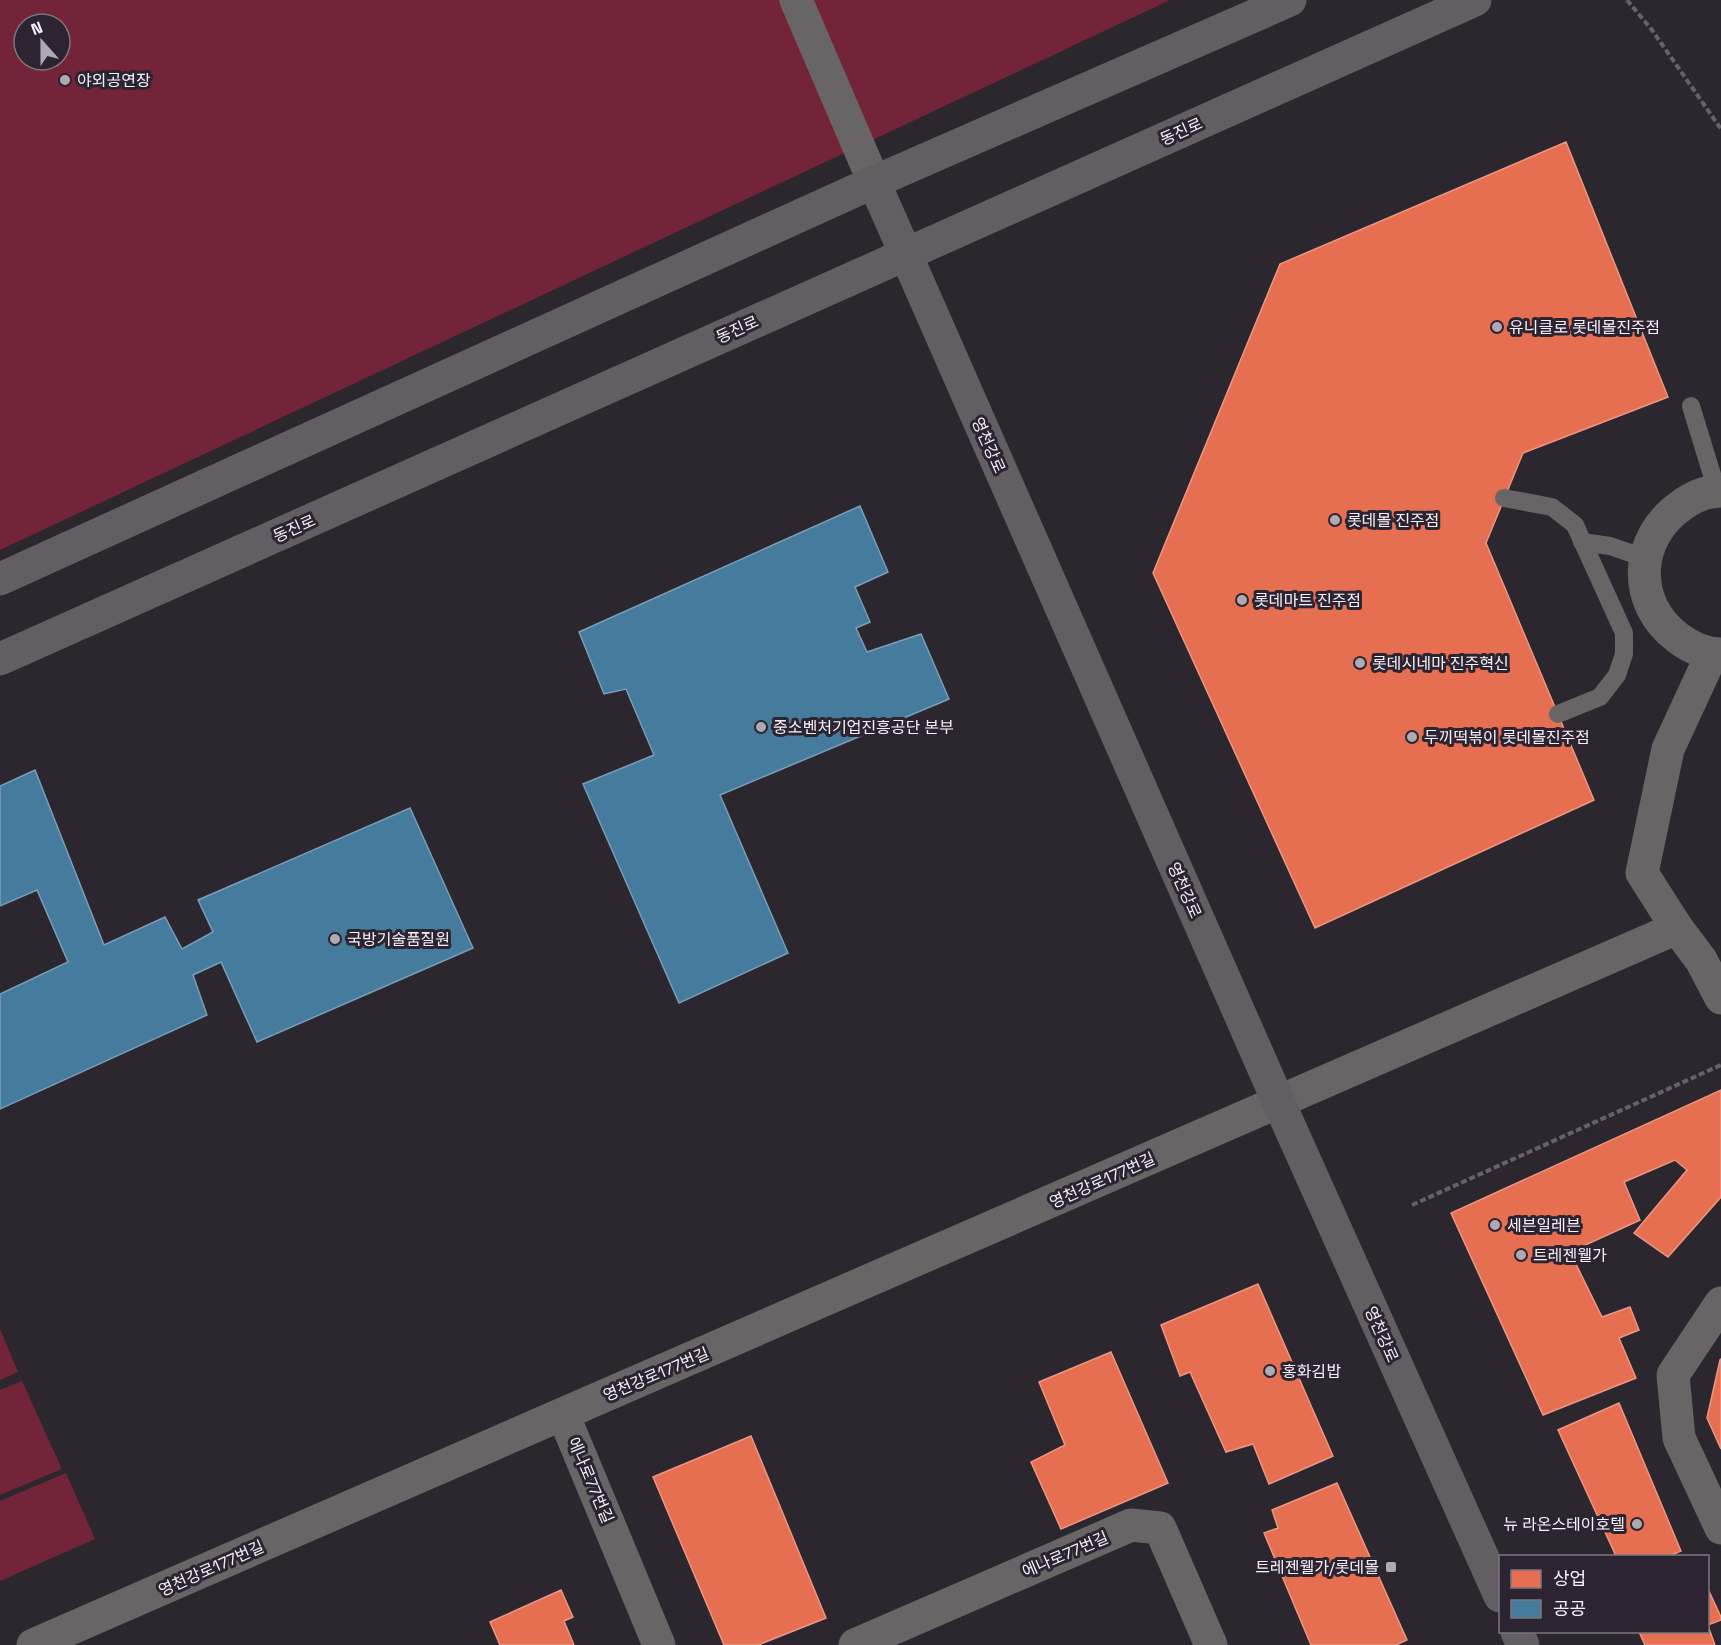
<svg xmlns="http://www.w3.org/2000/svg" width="1721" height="1645" font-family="'Space Grotesk','Noto Sans KR',sans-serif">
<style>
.green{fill:#732438;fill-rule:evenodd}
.shops{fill:#e76f51;stroke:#ec9683;stroke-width:1.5}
.public{fill:#457b9d;stroke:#7a9eb9;stroke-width:1.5}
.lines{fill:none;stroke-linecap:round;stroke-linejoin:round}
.path{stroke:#666366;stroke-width:4;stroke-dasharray:6 3;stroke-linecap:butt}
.lane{stroke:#686567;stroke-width:18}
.street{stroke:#686567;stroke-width:33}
.secondary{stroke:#625e61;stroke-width:33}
.poi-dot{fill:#afaab2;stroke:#2d2431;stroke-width:2}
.labels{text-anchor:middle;stroke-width:6;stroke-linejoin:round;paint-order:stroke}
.poi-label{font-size:16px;fill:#f6f0f9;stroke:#2d2431;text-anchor:start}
.street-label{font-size:16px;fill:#f6f0f9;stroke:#2d2431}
</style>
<rect width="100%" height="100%" fill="#2c272e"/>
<path class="green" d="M0,0H1170L0,550ZM24,24H60V60H24Z
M0,1329L18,1372L0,1380Z
M22,1381L62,1469L0,1495V1390Z
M66,1473L95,1539L0,1581V1501Z"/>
<path class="shops" d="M1566,142L1668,397L1523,453L1486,543L1594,800L1315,928L1153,573L1280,264Z
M1721,1090V1197L1668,1257L1634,1233L1687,1170L1675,1160L1624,1182L1640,1220L1570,1252L1602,1317L1630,1307L1639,1330L1619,1338L1636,1378L1543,1415L1451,1213Z
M1258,1284L1333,1456L1269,1484L1253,1444L1226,1452L1190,1372L1180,1376L1161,1325Z
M1111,1352L1168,1483L1061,1529L1031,1462L1065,1445L1039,1382Z
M1721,1359V1449L1707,1418L1720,1360Z
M1619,1403L1681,1551L1669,1556H1616L1558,1430Z
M751,1436L826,1618L758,1645H724L653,1477Z
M1337,1483L1407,1640L1396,1645H1311L1264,1533L1278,1528L1272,1510Z
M1708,1589L1721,1617V1620L1708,1625Z
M561,1590L573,1617L564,1621L574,1645H500L490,1622Z
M1708,1626L1715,1645H1645L1639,1632H1708Z"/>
<path class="public" d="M860,506L888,572L855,587L870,622L856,628L867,652L921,634L949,699L720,795L788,953L679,1003L583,784L654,755L626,689L604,694L579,632Z
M35,770L104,945L165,917L182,949L213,932L198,900L410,808L473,948L257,1042L221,962L193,975L207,1015L0,1109V994L68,962L37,890L0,906V786Z"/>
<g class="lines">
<path class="path" d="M1627,0L1652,30L1721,129
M1412,1205L1721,1065"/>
<path class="lane" d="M1691,406L1717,491
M1504,498L1552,507L1575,525L1624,633V654L1617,675L1600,697L1558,714
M1582,542L1610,546L1645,558"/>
<path class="street" d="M796,0L874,182
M1721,491C1707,491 1693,497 1682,505C1634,538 1631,603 1678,638C1690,647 1706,654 1721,654
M1712,654L1668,749L1642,873L1677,928L1701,960L1721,998
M1721,1303L1673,1375L1679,1438L1721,1528
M563,1414L659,1645
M33,1645L1677,928
M855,1645L1131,1525L1160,1528L1211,1645"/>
<path class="secondary" d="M874,182L1279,1103L1500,1596
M0,579L874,182L1290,0
M0,659L1475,0
M1517,1632L1523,1645"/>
</g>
<g class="poi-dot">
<circle cx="65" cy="80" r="6"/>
<circle cx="1497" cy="327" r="6"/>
<circle cx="1335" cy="520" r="6"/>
<circle cx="1242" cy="600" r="6"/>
<circle cx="1360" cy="663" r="6"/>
<circle cx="761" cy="727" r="6"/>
<circle cx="1412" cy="737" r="6"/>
<circle cx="335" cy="939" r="6"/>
<circle cx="1495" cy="1225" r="6"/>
<circle cx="1521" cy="1255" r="6"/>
<circle cx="1270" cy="1371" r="6"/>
<circle cx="1637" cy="1524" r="6"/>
<rect x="1385" y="1561" width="12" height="12" rx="3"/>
</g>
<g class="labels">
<g class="poi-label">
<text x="77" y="86">야외공연장</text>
<text x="1509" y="333">유니클로 롯데몰진주점</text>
<text x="1347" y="526">롯데몰 진주점</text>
<text x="1254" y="606">롯데마트 진주점</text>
<text x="1372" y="669">롯데시네마 진주혁신</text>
<text x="773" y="733">중소벤처기업진흥공단 본부</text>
<text x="1424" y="743">두끼떡볶이 롯데몰진주점</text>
<text x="347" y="945">국방기술품질원</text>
<text x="1507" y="1231">세븐일레븐</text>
<text x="1533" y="1261">트레젠웰가</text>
<text x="1282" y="1377">홍화김밥</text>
<text x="1625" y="1530" text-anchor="end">뉴 라온스테이호텔</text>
<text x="1379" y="1573" text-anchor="end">트레젠웰가/롯데몰</text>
</g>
<g class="street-label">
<text transform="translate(1181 131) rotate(-24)" y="6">동진로</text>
<text transform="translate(737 329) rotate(-24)" y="6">동진로</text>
<text transform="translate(989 445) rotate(66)" y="6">영천강로</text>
<text transform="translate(294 528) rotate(-24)" y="6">동진로</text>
<text transform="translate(1185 890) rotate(66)" y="6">영천강로</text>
<text transform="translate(1102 1180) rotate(-24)" y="6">영천강로177번길</text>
<text transform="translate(1382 1334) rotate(66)" y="6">영천강로</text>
<text transform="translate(656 1374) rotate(-23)" y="6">영천강로177번길</text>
<text transform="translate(591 1480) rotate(67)" y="6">에나로77번길</text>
<text transform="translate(1065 1554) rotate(-23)" y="6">에나로77번길</text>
<text transform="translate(211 1568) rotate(-24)" y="6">영천강로177번길</text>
</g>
</g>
<rect x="1499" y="1555" width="210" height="78" fill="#2d2431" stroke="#7d7681" stroke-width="1.5"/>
<rect x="1511" y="1570" width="30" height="18" fill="#e76f51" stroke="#7d7681" stroke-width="1.5"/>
<text x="1553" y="1585" font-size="18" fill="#f6f0f9">상업</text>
<rect x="1511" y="1600" width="30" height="18" fill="#457b9d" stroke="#7d7681" stroke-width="1.5"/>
<text x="1553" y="1615" font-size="18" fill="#f6f0f9">공공</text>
<g transform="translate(42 42) rotate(339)"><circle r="28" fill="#2d2431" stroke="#7d7681" stroke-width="1.5"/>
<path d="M0-4.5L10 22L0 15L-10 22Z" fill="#afaab2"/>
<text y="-9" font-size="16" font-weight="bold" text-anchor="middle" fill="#f6f0f9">N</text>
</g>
</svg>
